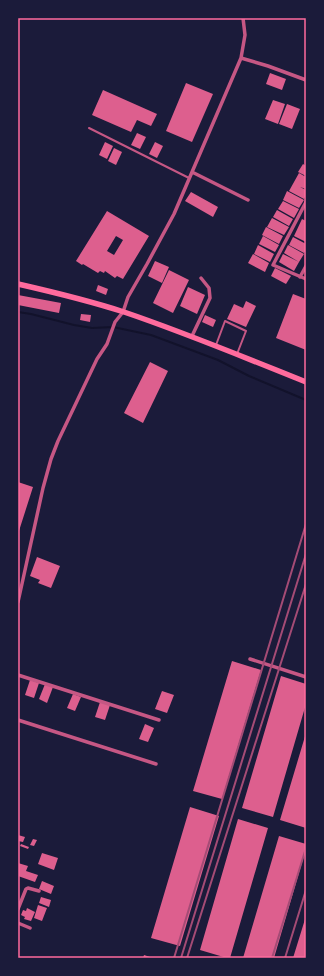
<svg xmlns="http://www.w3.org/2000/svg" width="324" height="976" font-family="'Fira Sans Condensed',sans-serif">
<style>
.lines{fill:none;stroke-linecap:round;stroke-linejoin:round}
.stream{stroke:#12122b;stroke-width:2}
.building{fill:#dd5f8e;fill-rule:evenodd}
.service{stroke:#c65784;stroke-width:2}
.minor{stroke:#c65784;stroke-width:3.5}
.secondary{stroke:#ff6b9d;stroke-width:5.5}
.rail{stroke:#a44b75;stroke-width:2}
.neatline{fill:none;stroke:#ff6b9d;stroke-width:1.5}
</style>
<rect width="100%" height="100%" fill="#1b1b3a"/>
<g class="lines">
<path class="stream" d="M18,312L31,314L74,325L92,328L113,327L151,335L218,360L249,376L306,400"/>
</g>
<path class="building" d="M270,73L286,79L282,90L266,84Z
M186,83L213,94L192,142L166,131Z
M103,90L157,114L151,126L137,120L131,132L92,115Z
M273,100L285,104L278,124L265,119Z
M287,104L300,109L292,129L279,124Z
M137,133L146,137L140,149L131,145Z
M105,142L113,146L107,159L99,155Z
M155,142L163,146L157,158L149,154Z
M114,148L122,152L116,165L108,161Z
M303,164L306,166V176L298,172Z
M299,173L306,177V189L300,187L306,190V195L304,199L289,191Z
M287,191L304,200L299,208L283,200Z
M191,192L218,207L213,217L185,201Z
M283,201L299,209L294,218L278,209Z
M277,210L293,219L289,226L273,217Z
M107,211L149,236L123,279L117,276L115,278L105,271L104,273L100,271L98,273L83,264L82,265L76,261ZM116,236L123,240L114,255L107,251Z
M272,218L289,227L284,235L267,227Z
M302,219L306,221V242L294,236Z
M266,227L283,236L279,244L262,235Z
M263,236L279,245L275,252L259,244Z
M293,237L306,244V250L304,253L289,245Z
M258,245L274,254L270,262L254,254Z
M288,245L304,254L299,262L284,253Z
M253,254L269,263L265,272L248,263Z
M283,254L299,262L294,271L279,262Z
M155,261L169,267L162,283L148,276Z
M275,268L291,276L286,284L271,276Z
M169,270L189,280L173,313L153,303Z
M98,285L108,289L106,295L96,291Z
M188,287L205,295L197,314L180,306Z
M293,294L306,299V350L276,338Z
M18,295L61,303L59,313L18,305Z
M246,301L256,306L246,327L227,319L234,304L243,308Z
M81,314L91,315L90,322L80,320Z
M205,315L216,320L213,327L202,322Z
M150,362L168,371L143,423L124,413Z
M18,482L33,487L18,534Z
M37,557L60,566L51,588L38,583L40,580L30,576Z
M232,661L261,670L222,799L193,791Z
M281,676L306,684V704L273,817L242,808Z
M30,680L39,683L34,698L25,695Z
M45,684L53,687L47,703L39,699Z
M162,691L174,695L167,713L155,709Z
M73,694L81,697L75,711L67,708Z
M100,702L110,705L105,720L95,717Z
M145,724L154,728L148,742L139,739Z
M306,733V828L280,820Z
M190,807L219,816L180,946L151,938Z
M238,819L268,828L230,958H227L200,950Z
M18,835L25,837L23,842L18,841Z
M279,836L306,844V849L274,958H243Z
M33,839L37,840L34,846L30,845Z
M21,844L29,847L28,849L20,846Z
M42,853L58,858L54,870L38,864Z
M18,863L28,866L26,871L38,875L35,882L18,876Z
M42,881L54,886L51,894L39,889Z
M41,897L51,900L49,907L39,903Z
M38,905L47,908L42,921L34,918Z
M27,908L35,912L31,921L24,919L25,917L21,915L23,910L26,911Z
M306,916V958H293Z
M144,955L153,958H143Z"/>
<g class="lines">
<path class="service" d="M89,128L189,178
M216,345L225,321L246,331L237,354"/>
<path class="minor" d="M241,58L268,66L306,80
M192,172L248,200
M306,202L273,265L306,279
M300,277L306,266
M192,336L210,298L209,288L201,278
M18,602L43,488L51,459L58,441L97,359L107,344L115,322L123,312L128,297L147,264L174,214L241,58L245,35L243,18
M250,659L306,677
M18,675L159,720
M18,720L156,764
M18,909L26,889L28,888L39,891
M18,923L30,928"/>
<path class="secondary" d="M18,284C53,292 90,301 124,312C186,333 246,358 306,382"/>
<path class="rail" d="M174,958L306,524
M181,958L306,554
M187,958L306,584
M272,958L306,848
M285,958L306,890"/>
</g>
<rect width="324" height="976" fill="none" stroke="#1b1b3a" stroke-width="38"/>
<rect x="19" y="19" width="286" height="938" class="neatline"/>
</svg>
